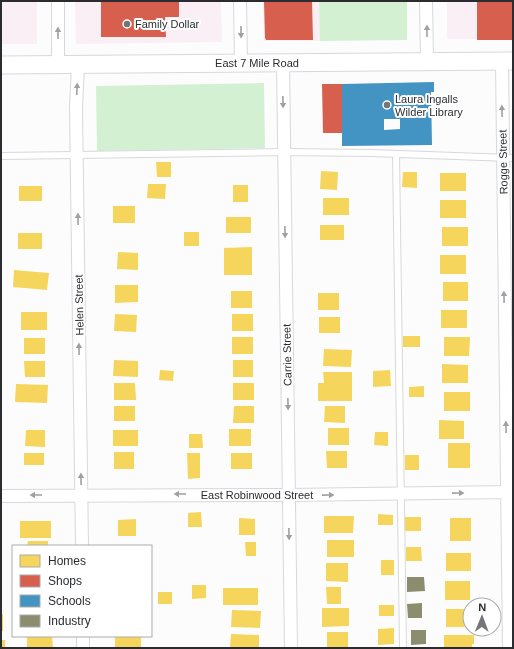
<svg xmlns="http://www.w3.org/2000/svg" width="514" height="649" font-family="Helvetica,sans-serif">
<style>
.commercial{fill:#f9eff5}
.green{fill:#d4f0d2}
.homes{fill:#f6d55c}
.shops{fill:#d6604d}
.schools{fill:#4393c3;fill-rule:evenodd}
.industry{fill:#8c8c6e}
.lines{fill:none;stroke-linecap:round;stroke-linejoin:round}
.lane-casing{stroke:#d7d8db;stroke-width:8}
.street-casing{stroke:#d7d8db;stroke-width:14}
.secondary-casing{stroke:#d7d8db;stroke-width:19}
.lane{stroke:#fff;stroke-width:6}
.street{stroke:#fff;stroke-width:12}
.secondary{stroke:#fff;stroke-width:17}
.oneway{fill:#9fa0a2}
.poi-dot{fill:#747578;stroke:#fff;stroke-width:1.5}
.labels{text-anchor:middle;stroke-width:4;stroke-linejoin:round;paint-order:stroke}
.poi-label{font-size:11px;fill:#2a2c30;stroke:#fff;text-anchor:start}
.street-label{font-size:11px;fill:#2a2c30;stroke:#fff}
</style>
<rect width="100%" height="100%" fill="#fcfcfd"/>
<path class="commercial" d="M1,1H37V44H1Z
M75,1H221L222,42L76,44Z
M263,1H319L320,41H264Z
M447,1H513V39H447Z"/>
<path class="green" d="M319,1H407V40L320,41Z
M264,83L265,148L97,151L96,86Z"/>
<path class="homes" d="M156,162H171V177H157Z
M321,171L338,172L337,190L320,189Z
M403,172H417V188L402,187Z
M440,173H466V191H440Z
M148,184H166L165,199L147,198Z
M233,185H248V202H233Z
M19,186H42V201H19Z
M323,198H349V215H323Z
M440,200H466V218H440Z
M113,206H135V223H113Z
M226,217H251V233H226Z
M320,225H344V240H320Z
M442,227H468V246H442Z
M184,232H199V246H184Z
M18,233H42V249H18Z
M252,247V275H224V248Z
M118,252L138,253V270L117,269Z
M440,255H466V274H440Z
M14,270L49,273L47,290L13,287Z
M443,282H468V301H443Z
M115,285H138V302L115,303Z
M231,291H252V308H231Z
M318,293H339V310H318Z
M441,310H467V328H441Z
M21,312H47V330H21Z
M115,314L137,315L136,332L114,331Z
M232,314H253V331H232Z
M319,317H340V333H319Z
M403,336H420V347H403Z
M232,337H253V354H232Z
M444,337H470L469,356H444Z
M24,338H45V354H24Z
M324,349L352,350L351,367L323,366Z
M114,360L138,361V377L113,376Z
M233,360H253V377H233Z
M24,361H45V377H25Z
M442,364L468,365V383H442Z
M160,370L174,371L173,381L159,380Z
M390,370L391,386L373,387V371Z
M323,372H352V401H318V383H324Z
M114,383H135L136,400H114Z
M233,383H254V400H233Z
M16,384L48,385L47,403L15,402Z
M424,386V397H409V387Z
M444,392H470V411H444Z
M114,406H135V421H114Z
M234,406H254V423H233Z
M325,406H345V423L324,422Z
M439,420L464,421V439H439Z
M328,428H349V445H328Z
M229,429H251V446H229Z
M26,430H45V447L25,446Z
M113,430H138V446H113Z
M375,432H388V446L374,445Z
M189,434H202L203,448H189Z
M448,443H470V468H448Z
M326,451H347V468H327Z
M114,452H134V469H114Z
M24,453H44V465H24Z
M187,453H200V478L188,479Z
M231,453H252V469H231Z
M405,455H419V470H405Z
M201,512L202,527H188V513Z
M378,514L393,515V525H378Z
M324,516H354L353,533H324Z
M405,517H421V531H404Z
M239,518L255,519V535H239Z
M450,518H471V541H450Z
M136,519V536H118V520Z
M20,521H51V538H20Z
M327,540H354V557H327Z
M28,541H48V546H27Z
M245,542H256V556H246Z
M406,547H421L422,561H406Z
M446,553H471V571H446Z
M381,560H394V575H381Z
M326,563H348V582L326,581Z
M445,581H470V600H445Z
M192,585H206V598L192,599Z
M326,587H341V604H327Z
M223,588H258V605H223Z
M158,592H172V604H158Z
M379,605H394V616H379Z
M322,608H349V626L322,627Z
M446,609H470V627H446Z
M232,610L261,611L260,628L231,627Z
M1,614H3V631H1Z
M394,628V644L378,645V629Z
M327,632H348V648H327Z
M231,634L259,635V648H230Z
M444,635H474V644H472V648H444Z
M27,636H52L53,648H27Z
M115,636H141V648H115Z
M1,640H5V648H1Z"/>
<path class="shops" d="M101,1H179V17H165L166,37H101Z
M264,1H312L313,40H266L265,38Z
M477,1H513V40H477Z
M322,84H342V133H323Z"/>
<path class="schools" d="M434,82V92H431L432,145L342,146V84ZM384,119H400V129L384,130Z"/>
<path class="industry" d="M407,577H424L425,591L407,592Z
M422,603V618H408L407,604Z
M411,630H426V644L411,645Z"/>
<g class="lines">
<g class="lane-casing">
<path id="lane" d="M396,154L403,648
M1,156L284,152L372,153L513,158"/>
</g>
<g class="street-casing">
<path id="street" d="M240,1L241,63
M426,1L427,61
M502,61L509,648
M283,63L291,648
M58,64V1
M78,64L76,108L82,546
M1,496L289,495L513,492
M83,636V648"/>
</g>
<g class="secondary-casing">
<path id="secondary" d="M1,65L513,61"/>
</g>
<use href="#lane" class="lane"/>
<use href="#street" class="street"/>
<use href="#secondary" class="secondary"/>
</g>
<defs><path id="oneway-solid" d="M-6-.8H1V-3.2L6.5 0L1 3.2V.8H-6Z"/></defs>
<g class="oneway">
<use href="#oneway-solid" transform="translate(427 31) rotate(-90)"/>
<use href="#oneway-solid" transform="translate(241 32) rotate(90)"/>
<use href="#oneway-solid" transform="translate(58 33) rotate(-90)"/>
<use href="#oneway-solid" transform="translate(77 89) rotate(-88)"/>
<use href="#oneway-solid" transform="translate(283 102) rotate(89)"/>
<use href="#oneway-solid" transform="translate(502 111) rotate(-91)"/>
<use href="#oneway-solid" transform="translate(78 219) rotate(-91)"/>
<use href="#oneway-solid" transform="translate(285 232) rotate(89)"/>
<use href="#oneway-solid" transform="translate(504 297) rotate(-91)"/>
<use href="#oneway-solid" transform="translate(79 349) rotate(-91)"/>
<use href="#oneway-solid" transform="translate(288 404) rotate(89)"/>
<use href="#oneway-solid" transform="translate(506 427) rotate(-91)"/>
<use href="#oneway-solid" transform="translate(81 479) rotate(-91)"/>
<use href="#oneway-solid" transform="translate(458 493) rotate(-1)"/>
<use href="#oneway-solid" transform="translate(180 494) rotate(180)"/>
<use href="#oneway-solid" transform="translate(36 495) rotate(180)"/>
<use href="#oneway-solid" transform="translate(328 495) rotate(-1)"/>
<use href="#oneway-solid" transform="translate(289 534) rotate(89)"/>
</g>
<g class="poi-dot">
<circle cx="127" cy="24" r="4"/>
<circle cx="387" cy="105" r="4"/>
</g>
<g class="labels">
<g class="poi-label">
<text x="135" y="28">Family Dollar</text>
<text x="395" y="103">Laura Ingalls<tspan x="395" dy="13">Wilder Library</tspan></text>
</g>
<g class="street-label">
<text x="257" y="67">East 7 Mile Road</text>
<text transform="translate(503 162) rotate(-91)" y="4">Rogge Street</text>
<text transform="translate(79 305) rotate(-91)" y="4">Helen Street</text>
<text transform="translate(287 355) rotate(-91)" y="4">Carrie Street</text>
<text x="257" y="499">East Robinwood Street</text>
</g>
</g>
<rect width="514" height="649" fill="none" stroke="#2a2c30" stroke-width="4"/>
<rect x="12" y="545" width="140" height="92" fill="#ffffff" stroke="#aaabac"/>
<rect x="20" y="555" width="20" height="12" fill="#f6d55c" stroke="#aaabac"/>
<text x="48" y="565" font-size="12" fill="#2a2c30">Homes</text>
<rect x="20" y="575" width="20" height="12" fill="#d6604d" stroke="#aaabac"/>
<text x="48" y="585" font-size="12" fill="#2a2c30">Shops</text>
<rect x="20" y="595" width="20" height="12" fill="#4393c3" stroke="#aaabac"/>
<text x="48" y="605" font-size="12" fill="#2a2c30">Schools</text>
<rect x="20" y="615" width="20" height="12" fill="#8c8c6e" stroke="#aaabac"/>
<text x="48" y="625" font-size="12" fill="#2a2c30">Industry</text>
<g transform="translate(482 617) rotate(1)"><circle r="19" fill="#ffffff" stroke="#aaabac"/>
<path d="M0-3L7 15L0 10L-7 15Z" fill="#747578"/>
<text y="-6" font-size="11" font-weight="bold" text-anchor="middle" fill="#2a2c30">N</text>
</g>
</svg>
